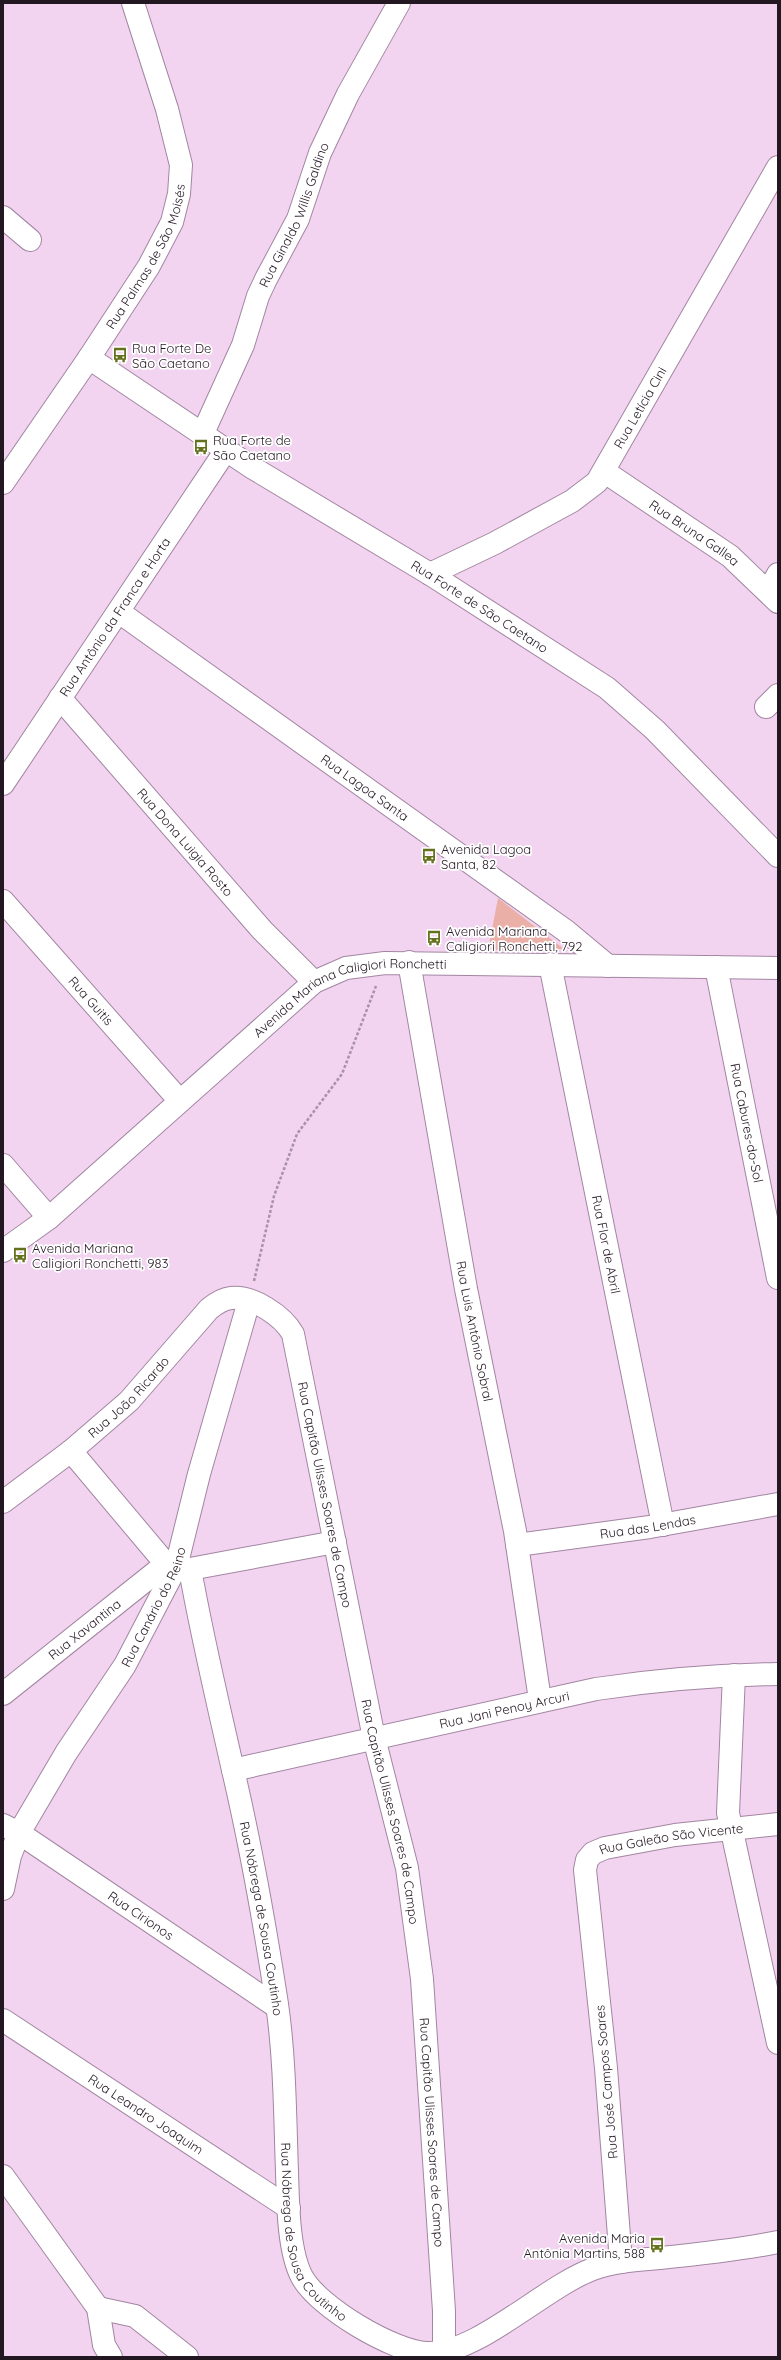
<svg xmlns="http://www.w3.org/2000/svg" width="781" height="2360" font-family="Quicksand,sans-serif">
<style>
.green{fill:#eab0a8}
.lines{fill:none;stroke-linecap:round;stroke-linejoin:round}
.minor-casing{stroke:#a286a1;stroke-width:24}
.path{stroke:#a992a7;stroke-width:2.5;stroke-dasharray:3 2;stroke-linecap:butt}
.minor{stroke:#fff;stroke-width:22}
.labels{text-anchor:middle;stroke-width:3.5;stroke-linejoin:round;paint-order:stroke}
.street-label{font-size:13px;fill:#231822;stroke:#fff}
.poi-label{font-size:13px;fill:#231822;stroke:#fff;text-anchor:start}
</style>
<rect width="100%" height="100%" fill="#f2d4f0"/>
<path class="green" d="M498,898L564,949L488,950Z"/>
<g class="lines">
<g class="minor-casing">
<g id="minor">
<path d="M3,217L30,240"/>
<path id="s1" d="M89,358L253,468L430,574L607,688L655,730L778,856"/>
<path id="s2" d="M203,433L243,345L258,296L266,279L298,219L320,153L348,94L399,3"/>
<path id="s3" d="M605,472L730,556L778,602"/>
<path id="s4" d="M3,483L89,358L149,266L172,222L179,194L181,165L167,109L133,3"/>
<path id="s5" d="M430,574L495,543L572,501L597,482L778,167"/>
<path d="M768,592L778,574"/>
<path id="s6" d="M119,612L566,931L608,966"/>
<path id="s7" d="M60,698L262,930L314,982"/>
<path d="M766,707L778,695"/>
<path id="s8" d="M3,784L226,450"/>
<path id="s9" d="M3,901L180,1101"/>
<path id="s10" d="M409,962L466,1289L515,1531L540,1700"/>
<path id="s11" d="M550,964L663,1525"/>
<path id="s12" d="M716,967L778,1278"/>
<path d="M3,1165L49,1218"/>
<path id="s13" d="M3,1251L49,1218L314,982L346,968L385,963L778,968"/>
<path id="s14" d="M71,1451L166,1564L190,1569C202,1637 218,1703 233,1770C251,1847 265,1926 277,2004C285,2060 285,2116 287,2172C288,2201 288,2251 302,2277C318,2307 394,2352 427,2353C477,2355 544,2287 593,2269C615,2261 638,2260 660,2258C700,2254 739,2250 778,2242"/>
<path id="s15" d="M3,1502L71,1451L129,1401L209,1309C215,1304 222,1299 231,1298C252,1295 283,1316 293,1334L374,1738L407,1868L422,1979L444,2311V2352"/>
<path id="s16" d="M517,1545L650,1527L778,1504"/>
<path d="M190,1569L335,1542"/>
<path d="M734,1675L728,1813L778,2043"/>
<path id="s17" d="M3,1694L166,1564"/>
<path id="s18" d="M233,1770L596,1689C656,1680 717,1675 778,1674"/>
<path id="s19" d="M3,1825L19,1833L277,2007"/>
<path id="s20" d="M3,1889L10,1856L19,1833L66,1753L125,1665L176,1567L199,1474L249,1301"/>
<path id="s21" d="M3,2020L289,2208"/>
<path d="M3,2176L98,2308L104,2345L111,2357"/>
<path id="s22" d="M621,2262L606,2068L585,1870L587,1860L593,1853L605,1848L675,1835L778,1824"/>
<path d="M98,2308L135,2316L187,2357"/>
</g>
</g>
<path class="path" d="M254,1281L274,1196L297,1134L342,1074L376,986"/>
<use href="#minor" class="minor"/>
</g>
<defs>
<g id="bus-bare" transform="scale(1.2)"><path d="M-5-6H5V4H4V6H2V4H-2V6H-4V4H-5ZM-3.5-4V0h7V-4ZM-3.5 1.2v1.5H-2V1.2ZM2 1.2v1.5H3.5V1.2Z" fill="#65721d" stroke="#fff" stroke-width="2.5" paint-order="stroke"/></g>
</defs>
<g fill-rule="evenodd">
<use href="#bus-bare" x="120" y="355"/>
<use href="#bus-bare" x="201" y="447"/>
<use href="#bus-bare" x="429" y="856"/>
<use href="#bus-bare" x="434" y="938"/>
<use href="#bus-bare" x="20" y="1255"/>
<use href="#bus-bare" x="657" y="2245"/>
</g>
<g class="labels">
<g class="street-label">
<text dy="5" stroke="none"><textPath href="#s2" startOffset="237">Rua Ginaldo Willis Galdino</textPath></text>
<text dy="5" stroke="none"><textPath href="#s4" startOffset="269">Rua Palmas de São Moisés</textPath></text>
<text dy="5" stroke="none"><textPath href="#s5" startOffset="277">Rua Letícia Cini</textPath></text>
<text dy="5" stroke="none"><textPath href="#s3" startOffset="108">Rua Bruna Gallea</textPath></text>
<text dy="5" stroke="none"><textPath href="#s1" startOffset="463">Rua Forte de São Caetano</textPath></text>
<text dy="5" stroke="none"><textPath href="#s8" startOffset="201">Rua Antônio da Franca e Horta</textPath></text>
<text dy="5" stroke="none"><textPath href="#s6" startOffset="302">Rua Lagoa Santa</textPath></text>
<text dy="5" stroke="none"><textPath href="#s7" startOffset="191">Rua Dona Luigia Rosto</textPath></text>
<text dy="5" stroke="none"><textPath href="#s13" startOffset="440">Avenida Mariana Caligiori Ronchetti</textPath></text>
<text dy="5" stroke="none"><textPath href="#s9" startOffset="133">Rua Guitis</textPath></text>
<text dy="5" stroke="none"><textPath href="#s12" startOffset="159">Rua Cabures-do-Sol</textPath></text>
<text dy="5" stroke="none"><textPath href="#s11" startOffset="286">Rua Flor de Abril</textPath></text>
<text dy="5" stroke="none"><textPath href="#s10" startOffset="375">Rua Luis Antônio Sobral</textPath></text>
<text dy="5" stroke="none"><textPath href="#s15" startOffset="164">Rua João Ricardo</textPath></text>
<text dy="5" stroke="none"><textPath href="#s15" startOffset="547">Rua Capitão Ulisses Soares de Campo</textPath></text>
<text dy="5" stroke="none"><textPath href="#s16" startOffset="132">Rua das Lendas</textPath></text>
<text dy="5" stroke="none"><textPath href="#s20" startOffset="322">Rua Canário do Reino</textPath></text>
<text dy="5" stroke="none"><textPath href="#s17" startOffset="104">Rua Xavantina</textPath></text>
<text dy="5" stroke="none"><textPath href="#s18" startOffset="278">Rua Jani Penoy Arcuri</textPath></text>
<text dy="5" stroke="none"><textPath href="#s15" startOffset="871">Rua Capitão Ulisses Soares de Campo</textPath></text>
<text dy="5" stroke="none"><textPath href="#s22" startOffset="493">Rua Galeão São Vicente</textPath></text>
<text dy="5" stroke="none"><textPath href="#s19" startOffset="165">Rua Cirionos</textPath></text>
<text dy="5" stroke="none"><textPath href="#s14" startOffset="529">Rua Nóbrega de Sousa Coutinho</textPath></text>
<text transform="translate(606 2082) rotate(-95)" y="5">Rua José Campos Soares</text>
<text dy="5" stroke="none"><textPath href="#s21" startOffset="171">Rua Leandro Joaquim</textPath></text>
<text dy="5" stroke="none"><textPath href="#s15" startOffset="1195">Rua Capitão Ulisses Soares de Campo</textPath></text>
<text dy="5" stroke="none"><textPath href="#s14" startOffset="853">Rua Nóbrega de Sousa Coutinho</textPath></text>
</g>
<g class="poi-label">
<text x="132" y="353">Rua Forte De<tspan x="132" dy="15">São Caetano</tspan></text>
<text x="213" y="445">Rua Forte de<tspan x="213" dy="15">São Caetano</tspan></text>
<text x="441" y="854">Avenida Lagoa<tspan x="441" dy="15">Santa, 82</tspan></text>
<text x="446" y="936">Avenida Mariana<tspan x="446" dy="15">Caligiori Ronchetti, 792</tspan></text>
<text x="32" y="1253">Avenida Mariana<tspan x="32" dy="15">Caligiori Ronchetti, 983</tspan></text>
<text x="645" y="2243" text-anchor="end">Avenida Maria<tspan x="645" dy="15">Antônia Martins, 588</tspan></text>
</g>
</g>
<rect width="781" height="2360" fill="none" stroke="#231822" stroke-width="8"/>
</svg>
